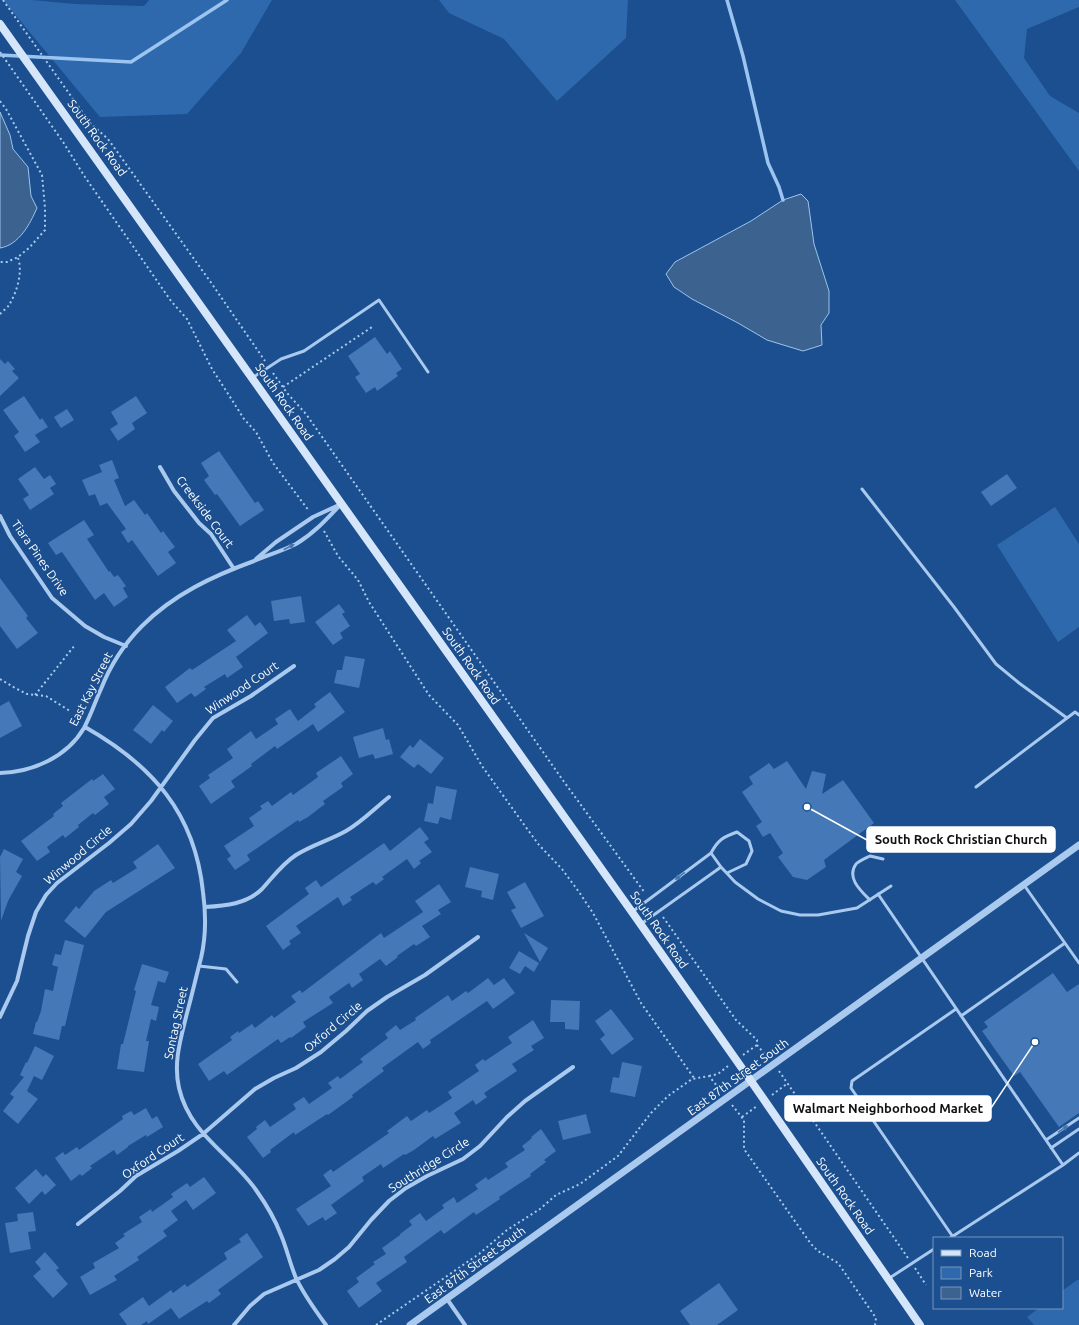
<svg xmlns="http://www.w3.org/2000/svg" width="1079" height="1325" font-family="Ubuntu,sans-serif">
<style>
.green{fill:#2e69ad}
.water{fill:#3c6290;stroke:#9cc4f0}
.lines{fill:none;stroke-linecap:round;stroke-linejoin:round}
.stream{stroke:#9cc4f0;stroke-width:3.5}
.building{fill:#4478b7}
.path{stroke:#a9c9ee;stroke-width:2;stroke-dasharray:2 3;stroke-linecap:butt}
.service{stroke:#a9c9ee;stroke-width:3}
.minor{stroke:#a9c9ee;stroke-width:4}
.tertiary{stroke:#a9c9ee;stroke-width:7}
.secondary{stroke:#d6e6fa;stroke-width:8}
.oneway{fill:#4674ac}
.labels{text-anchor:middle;stroke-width:3;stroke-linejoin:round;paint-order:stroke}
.street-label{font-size:12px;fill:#fff;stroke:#1b4f8f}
.leader{fill:none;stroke:#fff;stroke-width:1.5}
.callout-dot{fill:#fff;stroke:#1b4f8f;stroke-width:1.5}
.callout{fill:#fff;stroke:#fff;stroke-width:1.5}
.callout-label{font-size:13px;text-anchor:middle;font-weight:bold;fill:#111}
</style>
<rect width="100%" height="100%" fill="#1b4f8f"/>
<path class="green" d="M3,0H32L75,4L144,6L149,0H272L241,53L187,114L100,117Z
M439,0H628L626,38L557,101L504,39L449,13Z
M955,0H1079V7L1027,29L1024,58L1050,96L1079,113V171Z
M1055,507L1079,544V627L1058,642L997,545Z
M1077,1280H1079V1325H1034L1027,1317L1039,1308H1062V1291Z"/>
<path class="water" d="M0,112L10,135L13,149L28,167L31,196L37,208C30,224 19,245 0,248Z
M801,194L808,201L814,244L829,291V313L821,325L822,345L803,351L767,340L738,323L692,299L674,287L666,274L675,262L751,221L783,200Z"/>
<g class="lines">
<path class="stream" d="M727,0L743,56L768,163L779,187L783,200
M0,55L131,62L227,0"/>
</g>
<path class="building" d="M375,337L387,354L390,351L402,369L396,373L398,376L377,391L375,387L366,393L355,377L360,374L348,356Z
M0,359L5,364L8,361L15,369L12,371L19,378L0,396Z
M24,396L40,420L42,418L48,427L35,435L40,442L25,452L14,436L19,432L3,410Z
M136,396L147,413L132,423L135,429L118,441L110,429L118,424L111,412Z
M67,409L74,420L61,428L54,417Z
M219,451L255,503L258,501L264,510L240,526L217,494L215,495L204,480L209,476L201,463Z
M112,460L119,478L114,480L125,506L134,500L145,515L147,513L161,533L163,531L175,547L168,552L176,563L158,576L132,540L128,543L121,532L126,529L107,503L100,506L95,494L89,496L82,480L102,472L99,465Z
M35,467L44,479L50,475L56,484L50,488L54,494L30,510L23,499L29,495L18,479Z
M1007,474L1017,488L991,506L981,492Z
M84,520L94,535L87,539L109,572L110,571L114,577L118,575L126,586L123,588L128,597L114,607L104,593L95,600L62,552L56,555L48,543Z
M0,578L28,616L26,618L38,633L17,649L0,626Z
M301,596L305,622L290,624L289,619L274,621L271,601Z
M339,604L345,612L342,614L350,626L340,633L343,638L333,645L315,622Z
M247,615L255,626L260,622L268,633L236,657L243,667L227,678L225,674L204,687L206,689L195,697L191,693L177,703L165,687L190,668L192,670L236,641L227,630Z
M345,656L365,659L359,688L334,683L337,670H342Z
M330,692L345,712L318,732L313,724L277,749L275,746L251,764L252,766L231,781L235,787L211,804L199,786L210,778L208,775L233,758L227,749L251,731L256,739L278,724L275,719L290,709L298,721L316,707L314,704Z
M9,701L22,726L0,738V706Z
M153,705L173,721L164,732L162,730L151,744L133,730Z
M383,728L386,740L389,739L393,754L375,759L373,754L359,758L353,737Z
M420,739L444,758L431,774L418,764L414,768L400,757L410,745L413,748Z
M341,756L353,774L341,783L343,787L323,801L325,804L308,817L299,822L298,820L247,855L250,860L235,870L227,859L231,856L224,846L254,826L249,818L262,809L260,806L268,801L272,806L291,792L293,795L318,777L316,773Z
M787,761L806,789L812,771L826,774L822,794L843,780L874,823L824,860L826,867L807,880L793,877L778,857L783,853L770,833L763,837L756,826L762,822L742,792L753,784L749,777L769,763L774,769Z
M103,774L115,789L104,797L109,804L95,815L93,813L78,825L79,827L65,838L63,835L47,847L50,852L37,861L21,841L54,816L53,814L63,806L61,803L92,779L93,781Z
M436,786L457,790L451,820L440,817L438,824L424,821L428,803L433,804Z
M420,827L429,839L424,842L432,852L419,861L421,863L414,869L407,859L382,877L384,879L376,885L373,882L350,897L352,900L343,906L338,897L296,926L301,933L289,941L291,944L283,950L266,926L309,894L305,888L316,880L321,887L384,843L390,851Z
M158,844L175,868L106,912L85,938L64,921L76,906L79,909L94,891L111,880L113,883L137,868L133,862Z
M4,849L23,859L16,872L22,876L8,901L1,921L0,857Z
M470,867L499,874L493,900L481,897L482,891L465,887Z
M525,882L544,916L521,928L511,910L516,908L507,892Z
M439,884L451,902L438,910L441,914L422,926L430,937L416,946L414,944L397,956L398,957L386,966L380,959L359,974L363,980L352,988L349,983L329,997L333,1003L303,1022L306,1027L291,1038L290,1037L281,1043L278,1039L227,1075L224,1071L209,1081L198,1064L232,1040L230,1037L238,1031L239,1033L252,1024L255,1028L272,1015L274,1018L296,1002L291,996L300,990L302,993L381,933L384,938L423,912L415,901Z
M524,933L548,948L540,962Z
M65,940L84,945L65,1026H62L59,1040L33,1034L36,1022H37L41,1011L45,989L53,991L58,967L52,965L55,954L61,955Z
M519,951L539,963L534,972L525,966L520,974L509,968Z
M142,964L169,972L165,983L158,981L151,1005L159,1007L156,1021L151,1019L146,1041H149L144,1072L117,1069L121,1044H123L136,991L134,990Z
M1053,973L1067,992L1079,984V1113L1059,1127L1020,1072L1014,1076L982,1031L988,1027L984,1022Z
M488,978L494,985L504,978L515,993L493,1009L487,1001L430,1040L431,1043L423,1049L418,1042L382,1068L384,1071L352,1095L353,1097L328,1115L327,1114L295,1135L294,1132L270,1150L271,1152L263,1158L247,1137L257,1129L256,1127L265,1120L270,1127L296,1109L293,1104L304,1097L309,1104L332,1088L328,1083L338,1076L340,1079L363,1062L360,1059L388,1038L385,1034L396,1025L400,1030L416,1020L415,1018L448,995L452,1001L466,991L468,993Z
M551,1000L580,1001L579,1030L565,1029V1022H550Z
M611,1009L634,1039L612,1055L600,1039L605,1035L595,1021Z
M533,1020L544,1038L531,1046L534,1050L512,1064L517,1071L484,1093L487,1097L476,1105L473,1100L454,1113L461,1123L435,1139L433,1136L414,1150L405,1155L404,1154L383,1168L381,1164L362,1177L364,1181L331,1205L337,1213L325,1221L323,1217L308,1226L296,1209L331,1186L323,1175L331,1169L333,1172L389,1133L387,1131L407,1116L411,1121L427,1110L429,1113L452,1098L448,1092L479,1071L475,1065L483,1059L485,1061L512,1043L508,1037Z
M35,1046L54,1056L42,1080L34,1076L27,1091L38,1099L18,1124L3,1111L14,1097L10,1094L24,1077L20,1075L26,1062L27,1063Z
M622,1062L642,1066L635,1097L610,1092L613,1077L619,1078Z
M146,1108L152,1119L157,1116L163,1127L147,1137L146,1135L128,1146V1147L117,1155L114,1150L90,1166L92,1168L82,1176L80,1174L71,1181L55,1158L63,1152L65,1155L77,1147L79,1150L123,1119L122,1116L131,1111L134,1115Z
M586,1114L591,1133L563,1140L558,1121Z
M541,1129L556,1151L544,1160L546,1162L530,1174L531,1176L499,1197L500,1199L476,1215L474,1212L444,1234L441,1230L404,1257L407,1262L376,1283L382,1291L359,1308L347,1291L359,1282L356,1278L375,1264L373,1262L386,1254L382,1248L400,1235V1234L412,1225L409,1221L420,1213L426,1221L444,1208L442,1205L454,1197L457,1203L478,1189L475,1185L486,1177L488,1180L508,1167L505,1163L525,1150L522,1146L532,1138L531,1137Z
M36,1169L43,1177L46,1174L56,1185L45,1195L42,1191L29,1204L15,1188Z
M204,1177L216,1193L193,1210L186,1200L171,1211L178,1220L163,1231L167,1236L137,1257L139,1260L114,1276L117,1280L90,1295L80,1277L95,1268L93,1263L119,1248L115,1243L125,1236L123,1234L142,1222L139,1217L151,1209L152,1212L173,1197L171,1194L187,1183L190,1187Z
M33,1212L36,1231L28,1232L31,1249L10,1253L5,1223L18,1221L17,1214Z
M247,1233L263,1257L218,1290L221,1294L209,1303L207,1301L179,1319L171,1308L148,1324L147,1321L141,1325H127L119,1314L143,1297L149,1306L171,1290L173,1293L185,1284L187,1287L227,1259L224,1253L241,1242L239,1239Z
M45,1252L59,1268L56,1270L68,1284L53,1298L33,1276L41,1269L35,1262Z
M719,1283L738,1310L717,1325H690L680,1311Z"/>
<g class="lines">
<path class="path" d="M3,0L90,123L108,139L212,284L265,361
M0,52L63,142L85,177L171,301L187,319L212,369L225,389L244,419L256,432L273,463L309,511
M0,101L6,109L42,175L45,208V230L29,248L18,257L7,262H0
M0,314C3,311 7,308 9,305C17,292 23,272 18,258
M273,373L287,393L306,414L562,779L645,893
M283,387L372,327
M324,531L338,556L358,580L369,602L429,695L458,725L482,766L525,826L539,845L562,869L579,892L593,913L641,1003L694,1078
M0,679L15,688L27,694L46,696L70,711
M35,695L75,645
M663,917L736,1020L757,1040V1045L768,1058
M743,1055L757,1045
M779,1071L908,1258
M709,1076L718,1074L728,1066
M772,1095L788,1083
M732,1105L744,1120V1149L811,1244L818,1251L838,1263L876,1318L875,1325
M742,1117L757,1106
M915,1268L926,1285
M376,1325L479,1254L507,1230L540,1209L556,1195L580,1184L618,1156L651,1113L668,1096L692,1079L709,1076L721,1091"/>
<path class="service" d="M252,378L281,359L304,351L379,300L428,372
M862,489L954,607L996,664L1019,683L1067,718
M976,787L1075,712L1079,715
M727,873L746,864L752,851L749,841L737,832C723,837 718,840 711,853L721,867L735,882L758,899L781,911L800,915H818L857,908L891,886
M1024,885L1079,963
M878,894L1063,1165L950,1238
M870,900C861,891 846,878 856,864C859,861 866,858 870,856L883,859
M632,912L711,853
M641,924L721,867
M199,966L226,969L237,982
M961,1016L1065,943
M1046,1140L1079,1118
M1051,1148L1079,1129
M1063,1165L1079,1153
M953,1237L851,1088L852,1081L956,1009
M888,1279L934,1249"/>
<path class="minor" d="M160,467L174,491L199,523L211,534L234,569
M0,516L10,536L52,598L85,626L104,637L126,646
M256,559L276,542L313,517L339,505
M85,727C152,765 195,813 203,892C206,914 206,937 201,958C196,977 192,995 187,1013C181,1038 173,1062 179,1088C190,1135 230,1153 256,1190C266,1204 275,1219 281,1235C287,1249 290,1264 296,1278C304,1295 315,1310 326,1325
M0,773C33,772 67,757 84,728C91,715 95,702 101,689C110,666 125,643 142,626C174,594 213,576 254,561C268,555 282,551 296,544C314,533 327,519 341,504
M205,907C225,906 247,904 262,889C273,877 282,864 296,855C312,845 330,840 346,831C362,822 375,808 389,797
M0,1017L17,981L28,936L36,912L46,895L57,883L109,843L131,824L151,801L195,740L213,718L251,696L294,666
M78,1224L120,1191L136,1176L178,1151L203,1134L255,1089L274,1078L296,1068L321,1052L346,1031L367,1011L387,997L425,975L478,937
M447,1299L465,1325
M234,1325L250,1306L264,1294L319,1270L335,1259L349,1247L371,1220L389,1201L406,1188L427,1176L463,1159L480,1146L507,1117L525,1101L573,1067"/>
<path class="tertiary" d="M410,1325L1079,845"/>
<path class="secondary" d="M0,24L632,912L751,1081L920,1325"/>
</g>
<defs><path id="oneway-solid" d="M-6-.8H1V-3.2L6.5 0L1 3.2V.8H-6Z"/></defs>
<g class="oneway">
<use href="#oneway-solid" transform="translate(289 547) rotate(-27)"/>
<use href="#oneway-solid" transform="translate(680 876) rotate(143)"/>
<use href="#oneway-solid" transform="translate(1063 1129) rotate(-34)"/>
</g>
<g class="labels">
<g class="street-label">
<text transform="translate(97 138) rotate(54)" y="4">South Rock Road</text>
<text transform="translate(284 402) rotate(55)" y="4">South Rock Road</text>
<text transform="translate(205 512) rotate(53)" y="4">Creekside Court</text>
<text transform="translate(40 558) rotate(55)" y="4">Tiara Pines Drive</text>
<text transform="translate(471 666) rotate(55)" y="4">South Rock Road</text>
<text transform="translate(242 688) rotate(-34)" y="4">Winwood Court</text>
<text transform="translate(91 689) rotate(-63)" y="4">East Kay Street</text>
<text transform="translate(78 855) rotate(-40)" y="4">Winwood Circle</text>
<text transform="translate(659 930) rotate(55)" y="4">South Rock Road</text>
<text transform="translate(176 1023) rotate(-78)" y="4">Sontag Street</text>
<text transform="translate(333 1027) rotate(-40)" y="4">Oxford Circle</text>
<text transform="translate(738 1077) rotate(-36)" y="4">East 87th Street South</text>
<text transform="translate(153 1156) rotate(-34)" y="4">Oxford Court</text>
<text transform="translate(429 1165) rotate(-32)" y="4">Southridge Circle</text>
<text transform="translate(845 1196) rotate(55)" y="4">South Rock Road</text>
<text transform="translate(475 1265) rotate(-36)" y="4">East 87th Street South</text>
</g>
</g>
<path class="leader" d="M807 807L867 840M1035 1042L991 1108"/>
<g class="callout-dot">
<circle cx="807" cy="807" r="4"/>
<circle cx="1035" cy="1042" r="4"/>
</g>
<g class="callout">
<rect x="867" y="827" width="188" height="25" rx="4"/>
<rect x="785" y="1096" width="206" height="25" rx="4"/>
</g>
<g class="callout-label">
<text x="961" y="844">South Rock Christian Church</text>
<text x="888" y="1113">Walmart Neighborhood Market</text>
</g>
<rect x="933" y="1237" width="130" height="72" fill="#1b4f8f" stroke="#7695bc"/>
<rect x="941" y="1250" width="20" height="6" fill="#d6e6fa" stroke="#7695bc"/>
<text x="969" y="1257" font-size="12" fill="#ffffff">Road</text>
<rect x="941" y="1267" width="20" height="12" fill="#2e69ad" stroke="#7695bc"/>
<text x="969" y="1277" font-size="12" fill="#ffffff">Park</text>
<rect x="941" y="1287" width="20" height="12" fill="#3c6290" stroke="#7695bc"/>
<text x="969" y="1297" font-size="12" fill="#ffffff">Water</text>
</svg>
